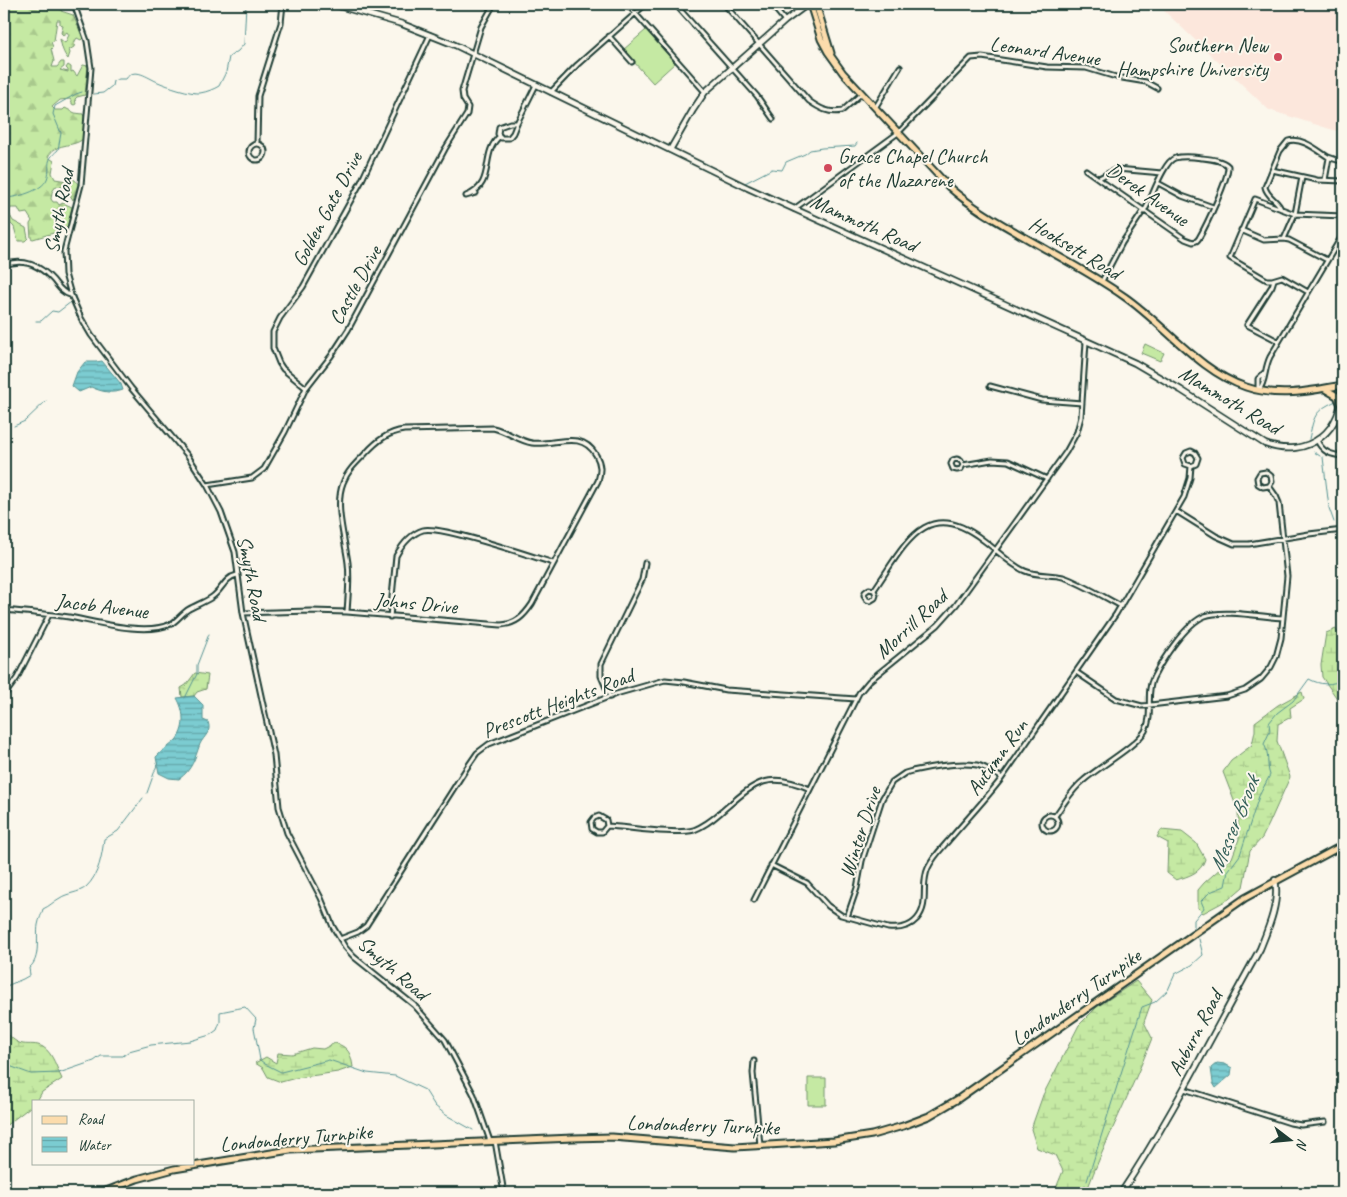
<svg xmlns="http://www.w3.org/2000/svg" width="1347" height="1197" font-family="Caveat,sans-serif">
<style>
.built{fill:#fce7dc}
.forest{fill:url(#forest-firs);stroke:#72936c}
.wetland{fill:url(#wetland-marsh);stroke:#72936c}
.green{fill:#c5e9a3;stroke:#72936c}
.water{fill:url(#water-rules);stroke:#569392}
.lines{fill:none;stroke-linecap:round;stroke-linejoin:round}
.stream{stroke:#569392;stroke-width:1}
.street-casing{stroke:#1f3d34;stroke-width:7}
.secondary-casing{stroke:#1f3d34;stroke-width:8}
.primary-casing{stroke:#1f3d34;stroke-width:9}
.street{stroke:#fbf7ec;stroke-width:3}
.secondary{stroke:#fbf7ec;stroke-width:4.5}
.primary{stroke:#fcdcac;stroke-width:5}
.poi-dot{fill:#d1495b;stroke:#fbf7ec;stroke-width:2}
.labels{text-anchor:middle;stroke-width:4;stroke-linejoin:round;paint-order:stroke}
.poi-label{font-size:21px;fill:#1f3d34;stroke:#fbf7ec;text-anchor:end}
.street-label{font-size:21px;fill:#1f3d34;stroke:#fbf7ec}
.water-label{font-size:22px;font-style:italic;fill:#36615b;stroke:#fbf7ec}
</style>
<defs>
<pattern id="forest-firs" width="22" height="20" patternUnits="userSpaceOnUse" patternTransform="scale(1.25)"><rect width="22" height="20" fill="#c5e9a3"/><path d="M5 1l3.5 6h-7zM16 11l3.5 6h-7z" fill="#a9c98d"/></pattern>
<pattern id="wetland-marsh" width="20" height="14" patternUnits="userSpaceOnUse" patternTransform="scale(1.25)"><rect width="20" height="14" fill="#c5e9a3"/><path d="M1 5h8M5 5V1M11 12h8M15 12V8" fill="none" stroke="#a9c98d"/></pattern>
<pattern id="water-rules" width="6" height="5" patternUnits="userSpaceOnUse" patternTransform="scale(1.25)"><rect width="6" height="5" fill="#7bccd1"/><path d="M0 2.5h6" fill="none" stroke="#64a7aa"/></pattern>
</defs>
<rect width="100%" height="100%" fill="#fbf7ec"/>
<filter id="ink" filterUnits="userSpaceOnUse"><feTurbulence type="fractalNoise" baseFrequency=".02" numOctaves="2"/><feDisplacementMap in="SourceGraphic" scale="10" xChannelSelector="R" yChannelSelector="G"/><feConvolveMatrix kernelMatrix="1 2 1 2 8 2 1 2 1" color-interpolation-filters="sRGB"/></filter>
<g filter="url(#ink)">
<path class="built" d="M1157,4H1343V133L1269,110Z"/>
<path class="forest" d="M4,4H69L63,6L61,11L73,15L83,38L81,40L77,38L75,41L74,47L69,50L70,53L68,59C63,53 62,48 60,39L65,43L69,35L67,32L63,35L61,33L63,25L60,24V20H57L54,41L51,42L53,47L51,49L54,61L52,67H57L61,62H64V67L60,70L68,72V70L66,68L68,65L71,67V72L73,71L77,76L83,65L88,66L85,95L77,97L75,99L76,104L74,105L72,104V102L70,99L60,100L52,107L55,110H63L65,108L75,113L83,114L84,117L83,139C72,148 55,142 48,157L54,161L52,173L55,179L67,181L71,179L75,180L78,184L73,200L70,195V190L64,187L56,186L52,192L51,199L53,202H57L59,205L63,203L72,207L67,229L33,239L31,238L30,224L32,221L27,213L21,214L18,208H11L8,212L13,221L26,228L28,238L25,241H18L14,227L7,220H4Z"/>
<path class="wetland" d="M1336,629L1343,645V707L1322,677L1321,665L1326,633Z
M195,673L208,675L206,689L197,692L194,696L182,697L181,688L186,685Z
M1302,692L1304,699L1290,708L1291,717L1278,724L1277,741L1290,777L1269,824L1262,838L1250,851L1243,887L1229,899L1203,913L1198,908V890L1204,883L1232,858L1239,839L1238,811L1223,772L1231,761L1252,745L1255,731V722L1278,705Z
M1161,830L1182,832L1196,843L1205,859C1201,873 1189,876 1176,880L1167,873L1168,843L1157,837Z
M1136,981L1152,1000L1144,1022L1152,1038C1132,1091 1105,1140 1086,1193H1054L1063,1171L1055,1155L1037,1148L1031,1129L1043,1095L1079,1025L1097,1007Z
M4,1030C9,1035 15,1043 23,1044C30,1045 36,1043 43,1047C53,1053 57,1069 62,1079L42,1092L37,1101H34V1104L4,1127Z
M335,1043C348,1047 351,1053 353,1067L338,1072L296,1078L281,1082L268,1077L263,1068L255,1063L266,1057L276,1063L278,1053L292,1054L312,1048L323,1049Z"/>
<path class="green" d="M646,30L675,63L653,83L623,50Z
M1145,344L1164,353L1160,361L1141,353Z
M808,1078H826V1105H808Z"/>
<path class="water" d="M102,361L121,384L123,390C112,394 102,392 91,387L79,392L72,386L77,372L85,362H96Z
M194,696L203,705V720L208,722C212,732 204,736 200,744C195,758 192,770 179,779L169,778L159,773L156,757C162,750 171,746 177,739C186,726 184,710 177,698Z
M1217,1063L1225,1064L1232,1068L1231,1075L1216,1088L1213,1083L1211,1068Z"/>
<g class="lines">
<path class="stream" d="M94,94L103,93L112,86L113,81L119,79H126C134,66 148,78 158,82C167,86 191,94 200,93C207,92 214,89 219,86L226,72L229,57L238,51L244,44L246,4
M745,183L772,169L782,170L786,162L805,154L810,150L822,148L855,146L857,143
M4,198C16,198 42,191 47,179C52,166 43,162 58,150L61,133L53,114L55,106L76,94L82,92
M75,297V296
M36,321H41L52,311L58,312L71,302
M14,426L25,421L46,401
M1309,439C1314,416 1314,411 1336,401
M1314,452L1320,456
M1323,457L1329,508L1334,522
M1342,539L1343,542
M185,698L197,674V665L209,634
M147,793L158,762
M1194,928V920L1204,908L1201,901L1210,892L1225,886L1228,871L1240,855L1259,796L1270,775C1266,764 1270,755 1264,744L1270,731L1269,723L1277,713L1293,701L1309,679C1320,685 1332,686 1343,679
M4,987L23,979L30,975L29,968C41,959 36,938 38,925C39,919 42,914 43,909C50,906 54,901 60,898C67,893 79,893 86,887C99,875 102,855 104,839L118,831L143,798
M4,1064L31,1074L59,1073L94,1061L101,1056H123L129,1051L151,1045L190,1041L210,1035L217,1030L220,1022V1012L245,1007L256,1019L254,1028L258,1048L260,1060L265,1064L281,1072L329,1060L367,1073L395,1076L425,1090L435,1106L446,1115L473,1130
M1087,1181L1142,1007L1155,1002L1168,990L1175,974L1192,965L1203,955L1199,939
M1082,1193L1085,1185"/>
<g class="street-casing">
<path id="street" d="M74,4L87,41L91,68L81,185L64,251L65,274L71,295L81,318L91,335L131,388L188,456L207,485L221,512L235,552L243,613L274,755L279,807L287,833L321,898L333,927L345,947L354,957L414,1005L445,1040L474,1095L490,1141
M538,4H541
M627,4L705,92
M675,4L757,96L773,119
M724,4L809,101C819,108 829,114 842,111L861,94
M771,4L785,21
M609,36L632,62
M551,92L577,65L646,4
M875,108L900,67
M510,123H517L513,133L509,138H501L498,134L499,127Z
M517,123L536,85
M257,144L258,96L281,23L283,4
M249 152a8 8 0 1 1 16 0a8 8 0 1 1-16 0Z
M1086,170L1103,182L1185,239L1193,242C1197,241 1197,241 1199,238C1206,226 1229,178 1228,166C1222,160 1211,159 1202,158C1194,157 1182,156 1175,158C1164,161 1152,197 1146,208L1144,210L1122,243L1102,281
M1272,170L1317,180L1343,181
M1099,178L1117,169L1162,173
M1325,180L1329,158
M1158,183L1182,196L1213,207
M476,193L466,196C497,184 479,154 500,136
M794,209L898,133L971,58L982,57L1047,67L1086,68L1116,77L1146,82L1157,88
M1281,209C1278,200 1267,197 1265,187L1280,151L1288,141C1302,137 1317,150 1328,157C1333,159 1338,160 1343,162
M1241,230L1264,240L1284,239L1289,240L1327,260
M1284,239L1295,214L1302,177
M4,265C23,258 40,265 53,280C58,286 62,293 70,295
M1274,280L1272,286L1247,325L1278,341
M1308,292L1282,277L1272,280H1267L1230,258L1255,199L1295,214L1343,216
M990,386L1042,400L1082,403
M306,388L283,369L279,363L273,348V332L280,318L303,287L361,182L430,35
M1258,390V379L1264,373
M1259,390C1266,382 1264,369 1270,357L1343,234
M1317,440C1322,452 1331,455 1343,456
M963,465L961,461L957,459L953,460L951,464L953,469L957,470L961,469L963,465L992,460L1008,461L1047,479
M207,485L252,478L264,469L285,432L306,388L331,356L348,330L445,149L467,114L468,107L463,99L462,91L481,27L494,4
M1176,511L1216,536L1234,544H1249L1309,534L1343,530
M874,590L876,595L875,598L870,601L867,600L864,595L865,592L869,589L874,590C904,547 925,495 983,540C997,550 1009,564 1025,571C1037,576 1051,574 1063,577C1081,583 1104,597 1121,606
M4,610C25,612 47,614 69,617C97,622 145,636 171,624C178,620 182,613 189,609C196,605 205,602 212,597C223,589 224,578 237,575
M243,613L311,611L347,612L501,625C516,624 524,616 532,604L598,481C601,471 601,464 596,455C581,429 555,446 532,443C519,441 507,431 493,428L404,430C388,432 377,441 366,453C357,462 347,471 343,483C334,505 345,539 348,563C350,579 348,596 347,612
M390,617L396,556C402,545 410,534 423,530C440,525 531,556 553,563
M1076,672L1116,699L1142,706L1227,696L1245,690L1261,679L1271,667L1276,657L1281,638L1287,576L1279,503L1276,496L1269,486L1263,487L1258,484L1257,478L1260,473L1266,472L1271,476L1272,482L1269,486
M4,696L17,678L49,615
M610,697L601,676V664L642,580L645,563
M1042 823a8 8 0 1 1 16 0a8 8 0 1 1-16 0Z
M1055,816C1064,804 1072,789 1084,780C1099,767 1136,746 1145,731C1154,715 1145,694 1153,678C1162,660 1186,623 1205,616C1223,609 1263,617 1283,618
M607,826L602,832H597L592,829L591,822L594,818L599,816L606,820L607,826C628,827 675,835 694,830C704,826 712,820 720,813C753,785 765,769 810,789
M771,865L807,883L828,906L841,915L888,928C899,929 909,928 917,919C930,904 920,885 928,868C933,857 942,848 949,840C967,819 985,800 1002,778L1116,614L1184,497L1190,478L1191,466L1185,464L1183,458L1186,453L1191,451L1195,453L1198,458L1196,464L1191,466
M754,900L859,693L869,681L938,625L956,605L1066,452L1077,432L1081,417L1086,342
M847,917L857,888L862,861L882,799L892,782L905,773L912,771C930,767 959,762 977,765C986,767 994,773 1002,778
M340,939L358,932L366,926L466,769L477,753L489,744L616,694L665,680L684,682L726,690L856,699
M754,1061L753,1073L760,1145
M1184,1089L1290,1123L1301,1125L1325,1122
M495,1141L504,1193"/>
</g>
<g class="secondary-casing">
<path id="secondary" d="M332,4L402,24L455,45L748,188L1135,363L1181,390L1265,444C1308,460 1345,430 1342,385
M670,150L693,110L705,92L785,21L808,4
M1121,1193C1173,1115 1214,1031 1260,949C1268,929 1280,902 1275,880"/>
</g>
<g class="primary-casing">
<path id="primary" d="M810,4L821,39L828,52L843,73L949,187C969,205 991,218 1014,231C1051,253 1090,272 1125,297C1165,325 1200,372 1246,387C1278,398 1311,391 1343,385
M816,4L831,53
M1325,389L1337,396L1341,405
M101,1193L137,1179L174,1169L290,1150L573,1138L612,1137L735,1147L834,1141L872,1135L903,1126L929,1116L958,1099L1245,898L1343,845"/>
</g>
<use href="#street" class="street"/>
<use href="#secondary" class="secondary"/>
<use href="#primary" class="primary"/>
</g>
</g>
<g class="poi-dot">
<circle cx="1278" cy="57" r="5"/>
<circle cx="828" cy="168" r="5"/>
</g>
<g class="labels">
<g class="poi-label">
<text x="1268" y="52">Southern New<tspan x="1268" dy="24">Hampshire University</tspan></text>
<text x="838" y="163" text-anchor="start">Grace Chapel Church<tspan x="838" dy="24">of the Nazarene</tspan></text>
</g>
<g class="street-label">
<text transform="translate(1045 51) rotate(8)" y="7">Leonard Avenue</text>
<text transform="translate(1148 194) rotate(35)" y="7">Derek Avenue</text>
<text transform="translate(327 209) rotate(-62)" y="7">Golden Gate Drive</text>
<text transform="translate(59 211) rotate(-79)" y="7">Smyth Road</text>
<text transform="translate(864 223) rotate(24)" y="7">Mammoth Road</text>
<text transform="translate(1075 248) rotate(31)" y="7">Hooksett Road</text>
<text transform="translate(355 285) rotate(-61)" y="7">Castle Drive</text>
<text transform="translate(1230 400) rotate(31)" y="7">Mammoth Road</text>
<text transform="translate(252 578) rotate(79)" y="7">Smyth Road</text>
<text transform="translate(416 603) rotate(5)" y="7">Johns Drive</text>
<text transform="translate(102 606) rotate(7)" y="7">Jacob Avenue</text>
<text transform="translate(911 624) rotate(-43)" y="7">Morrill Road</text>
<text transform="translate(558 703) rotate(-21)" y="7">Prescott Heights Road</text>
<text transform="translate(997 757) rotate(-54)" y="7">Autumn Run</text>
<text transform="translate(860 832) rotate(-72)" y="7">Winter Drive</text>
<text transform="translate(393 968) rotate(41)" y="7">Smyth Road</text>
<text transform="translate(1076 997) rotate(-35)" y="7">Londonderry Turnpike</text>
<text transform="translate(1195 1033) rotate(-62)" y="7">Auburn Road</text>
<text transform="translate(703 1125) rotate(2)" y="7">Londonderry Turnpike</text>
<text transform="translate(296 1138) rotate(-5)" y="7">Londonderry Turnpike</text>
</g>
<g class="water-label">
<text transform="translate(1233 824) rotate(-68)" y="8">Messer Brook</text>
</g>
</g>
<rect width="1347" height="1197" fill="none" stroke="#fbf7ec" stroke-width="20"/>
<rect x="10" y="10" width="1327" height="1177" fill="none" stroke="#1f3d34" stroke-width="2" filter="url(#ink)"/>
<rect x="32" y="1100" width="162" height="65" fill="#fbf7ec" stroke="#a3ada2"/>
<rect x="42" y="1116" width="25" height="8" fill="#fcdcac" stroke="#a3ada2"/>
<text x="78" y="1124" font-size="15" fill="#1f3d34">Road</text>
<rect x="42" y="1137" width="25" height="15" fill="url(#water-rules)" stroke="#a3ada2"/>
<text x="78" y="1150" font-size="15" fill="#1f3d34">Water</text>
<g transform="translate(1290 1140) rotate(106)" stroke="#fbf7ec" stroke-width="4" paint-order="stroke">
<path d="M0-4L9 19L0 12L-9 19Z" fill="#1f3d34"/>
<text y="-8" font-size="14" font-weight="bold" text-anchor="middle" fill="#1f3d34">N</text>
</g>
</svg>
